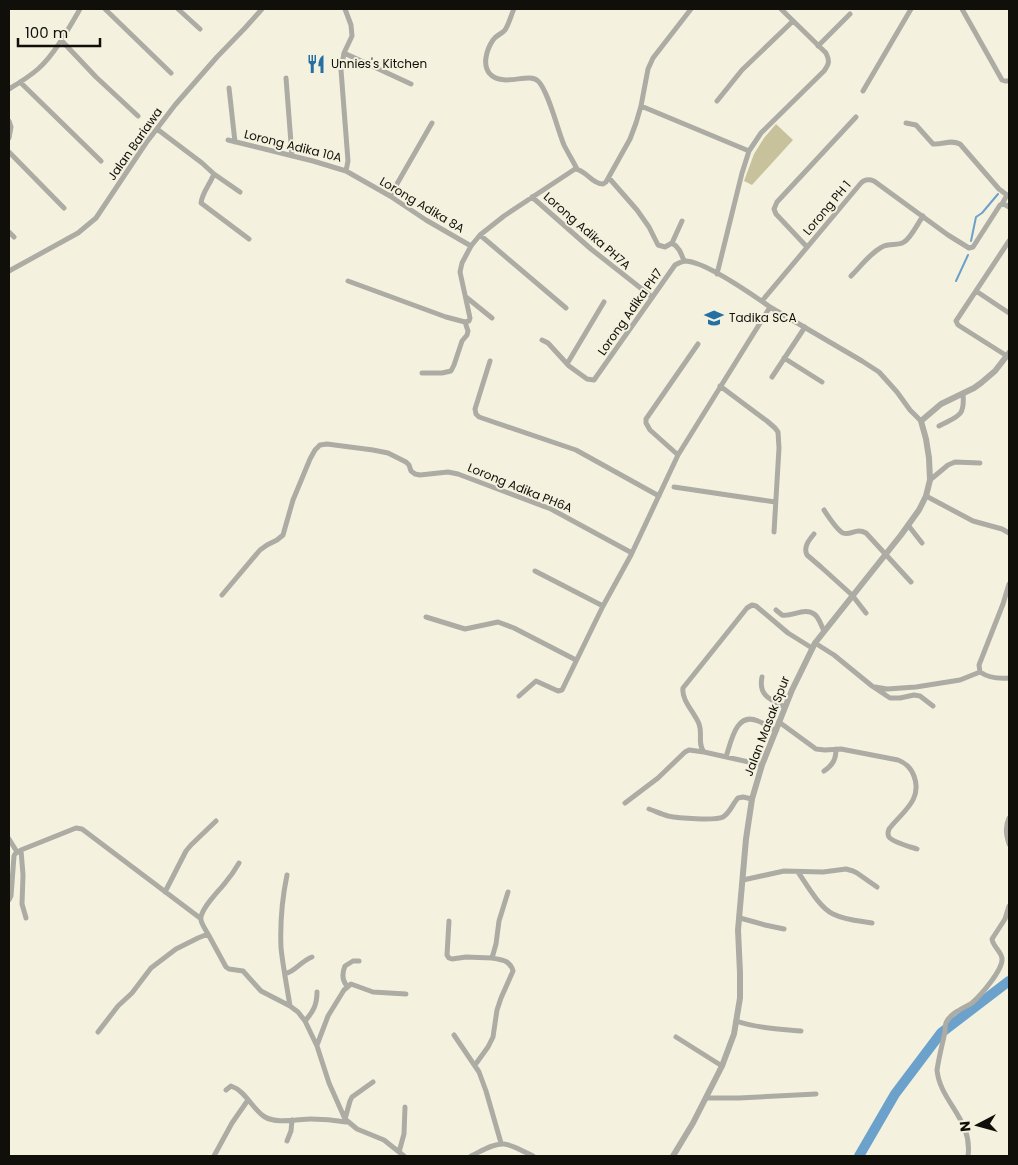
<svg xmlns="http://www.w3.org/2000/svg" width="1018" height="1165" font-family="Poppins,sans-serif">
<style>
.green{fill:#c7c19c}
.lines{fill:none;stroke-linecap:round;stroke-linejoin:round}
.stream{stroke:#6ca1cb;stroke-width:2}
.river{stroke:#6ca1cb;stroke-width:10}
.minor{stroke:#adaca4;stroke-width:5}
.tertiary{stroke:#adaca4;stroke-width:6}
.labels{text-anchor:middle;stroke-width:4;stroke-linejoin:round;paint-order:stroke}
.poi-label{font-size:12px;fill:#100f09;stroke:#f4f2df;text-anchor:start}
.street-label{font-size:12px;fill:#100f09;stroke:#f4f2df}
</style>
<rect width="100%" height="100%" fill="#f4f2df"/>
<path class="green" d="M776,124L793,140L752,185L744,181L754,154L764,138Z"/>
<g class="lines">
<path class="stream" d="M971,241L976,217L982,213L998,194
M956,281L968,255"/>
<path class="river" d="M859,1156L895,1094L941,1033L1009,981"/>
<path class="minor" d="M105,9L171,73
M178,9L200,29
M345,9L351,25L352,36L344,53L341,70L348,161L346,171
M514,9C511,15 509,24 505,30C502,34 496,35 493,40C487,49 481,66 491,75C505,87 529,72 538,81C548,90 558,131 564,145C568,153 573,161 577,169
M962,9L1002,80L1005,81H1009
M61,40L96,77L138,116
M818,46L850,14
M344,53L411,84
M286,78L292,156
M20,82L101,161
M229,88L235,142
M9,89C19,83 29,77 38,69C54,55 69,28 80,9
M863,91L911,9
M717,101L742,70L793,21
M641,106L749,151
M9,121L11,127L9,138
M906,123L916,125L933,144C943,145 950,139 960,144L999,189L1007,195L1002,204
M157,129L202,163L214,174C210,184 202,193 201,203L249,239
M228,140L313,161L346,171L390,196L426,220L471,246
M9,152L64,208
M214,174L240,192
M609,178L637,210L649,227L658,245L665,247L672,243L682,221
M390,196L432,123
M532,197L591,249L652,297
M9,232L14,237
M480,235L566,308
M672,243C679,247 681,253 684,261
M807,247L776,214L774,209L777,202L856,117
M9,271L78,233L96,218L146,143L175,105L217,57L245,28L262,9
M717,274L742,173L749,151L761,133L824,71C829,64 830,61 826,53L781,9
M851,276C861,266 871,252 884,246C891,243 898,246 904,242C911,238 918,223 923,216
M348,281L446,317L465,322L469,321L470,318L460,272L462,263L471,246L480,235L504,216L575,169C586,170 592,184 603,184L606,182L630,139L636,123L641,106L648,69L653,58L691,9
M976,291L1009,313
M466,297L492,318
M762,301L861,183C865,179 869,179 874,181L948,235L969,248L973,247L1000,205L1004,204L1009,207
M542,340L548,343L569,366L587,379L594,380L675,265C679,263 682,261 686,261C705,262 753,295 770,307
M1007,356L958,325L956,321L1009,241
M784,358L822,382
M490,361L475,409L476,414L479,417L576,450L659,496
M567,364L604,302
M422,373H442L451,371L454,365L462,341L467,335L468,331L465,322
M772,377L805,327
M720,386L767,421L775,428L778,432L779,448L774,532
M939,426C958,416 965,417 963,394
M678,455L650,430L646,423V419L698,344
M930,480L948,465L955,462L980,463
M674,487L775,502
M926,496L973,521L1002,529L1009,533
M824,510C828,516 837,530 843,533C851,536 856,527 866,533L911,582
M908,525L922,543
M814,534C809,540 803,547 807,555L821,567L852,595L866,613
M535,571L603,606
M1009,584L1003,604L979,665L980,672C989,678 999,679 1009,678
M222,595L260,550L267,545L277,540L283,535L293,500L310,459L315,450L320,445L327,444L373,450L388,453L406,462L409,465L411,471L415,474L420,475L448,472L458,474L551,509L632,553
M776,610C777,611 781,614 782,615C792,617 805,607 814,614C819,617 821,625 824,631
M426,617L465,629L498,622L514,628L576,660
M815,643L834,655L872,686L890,698H900L914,695L920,696L933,706
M762,677C758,696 771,700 785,707
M875,687L887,689L916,687L960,680L980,672
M519,696L536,681L558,691L562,690L603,606L631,555L678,455L770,307L862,361L879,372L897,392L910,410L921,421
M779,722L816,749L825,750L841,749L898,760C906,763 911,768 914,776C923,800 902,812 889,829C888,833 887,834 889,837C892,842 911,847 917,849
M726,757C731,742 736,711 758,721C764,723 770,728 776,731
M762,765L704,752C697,743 703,734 699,724C695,713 681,700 683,688L747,608L752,605L756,606L788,633L812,648
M824,771C833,765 836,759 836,749
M625,803L658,778L685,752L689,750L704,752
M649,809C655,811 661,814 668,816C678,818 715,821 723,817C730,813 733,803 738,798L743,797L752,799
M1009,818C1005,827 1006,834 1009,844
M9,839L17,852
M21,850L23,875L22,904L26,918
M798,872C807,885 819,907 833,914C845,920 860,921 872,923
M287,875C282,899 280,924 281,948C283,967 287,987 290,1006
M743,880L784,871L823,872L846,869L853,871L857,873L877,887
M165,892L186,851L191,845L216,821
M9,900L11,896L14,856L15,854L21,850L76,828L82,829L86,832L200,918
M740,918L765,925L784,929
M449,921L447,955L449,958L452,959L466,957L492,958
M208,934C206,930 202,925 201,920C199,910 219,891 225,883C230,877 235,870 239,863
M285,974C296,971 301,961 312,957
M347,986C342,980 342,973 345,966L353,961H359
M305,1021C313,1012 317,1005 317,992
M736,1021C757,1028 779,1029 801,1031
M98,1032L118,1006L132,993L151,968L176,949L198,938L208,934L226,967L229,969L243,971L261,991L290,1006L298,1012L305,1021L317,1046L329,1083L345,1119L357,1129L384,1140L404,1156
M454,1035L479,1072L486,1091L501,1143
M676,1037L722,1066
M317,1045L328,1016L344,990L351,984L373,992L406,994
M475,1065L488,1047L493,1037L497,1010L501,998L513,971C510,960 502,960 492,958L496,944L499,921L508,892
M226,1090L231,1086C246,1091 252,1109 265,1117C276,1124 298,1119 311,1119C323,1119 334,1120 346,1122
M706,1098H739L816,1094
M345,1119L350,1101L352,1097L373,1082
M287,1141L291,1131L292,1120
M399,1152L404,1134L405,1107
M214,1156L232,1123L248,1100
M471,1156C480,1152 493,1143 504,1144C513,1145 524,1152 533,1156
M968,1156C973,1119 940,1102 937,1070C939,1057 942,1045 945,1032C945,1029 945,1023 947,1021C952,1012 964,1008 972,1003C980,996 1003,970 1002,959C1002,952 993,947 992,939L1005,919L1009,906"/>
<path class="tertiary" d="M673,1156L693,1123L722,1066L734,1034L740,998V973L738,930L746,839L752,799L762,765L792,690L815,643L901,535L919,510L926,496L930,480L929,458L926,439L921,421L941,404L974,388L981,383L995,371L1009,353"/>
</g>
<defs>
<g id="restaurant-bare" transform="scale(1.5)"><path d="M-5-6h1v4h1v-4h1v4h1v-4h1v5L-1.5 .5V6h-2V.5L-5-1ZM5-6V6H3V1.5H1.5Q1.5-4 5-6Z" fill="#2570a3" stroke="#f4f2df" stroke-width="2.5" paint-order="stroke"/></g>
<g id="school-bare" transform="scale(1.5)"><path d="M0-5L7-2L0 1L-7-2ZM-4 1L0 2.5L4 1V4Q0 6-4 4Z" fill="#2570a3" stroke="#f4f2df" stroke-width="2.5" paint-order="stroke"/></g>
</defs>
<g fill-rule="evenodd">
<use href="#restaurant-bare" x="316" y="64"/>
<use href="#school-bare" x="714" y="318"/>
</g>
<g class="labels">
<g class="poi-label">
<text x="331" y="68">Unnies's Kitchen</text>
<text x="729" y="322">Tadika SCA</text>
</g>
<g class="street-label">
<text transform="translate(135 144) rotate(-55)" y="4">Jalan Bariawa</text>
<text transform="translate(293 146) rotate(14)" y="4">Lorong Adika 10A</text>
<text transform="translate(422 205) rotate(31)" y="4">Lorong Adika 8A</text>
<text transform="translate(827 208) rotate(-50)" y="4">Lorong PH 1</text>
<text transform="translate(587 231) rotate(41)" y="4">Lorong Adika PH7A</text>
<text transform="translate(630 312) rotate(-55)" y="4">Lorong Adika PH7</text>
<text transform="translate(520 488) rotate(22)" y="4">Lorong Adika PH6A</text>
<text transform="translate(767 726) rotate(-69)" y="4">Jalan Masak Spur</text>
</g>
</g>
<rect width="1018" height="1165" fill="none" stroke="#100f09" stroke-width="20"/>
<g transform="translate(978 1125) rotate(264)" stroke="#f4f2df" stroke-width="4" paint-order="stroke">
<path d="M0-4L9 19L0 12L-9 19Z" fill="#100f09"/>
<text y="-8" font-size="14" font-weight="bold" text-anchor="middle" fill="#100f09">N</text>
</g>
<path d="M18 38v8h82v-8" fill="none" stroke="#100f09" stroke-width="2.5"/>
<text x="25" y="38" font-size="15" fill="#100f09" stroke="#f4f2df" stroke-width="4" paint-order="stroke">100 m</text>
</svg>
